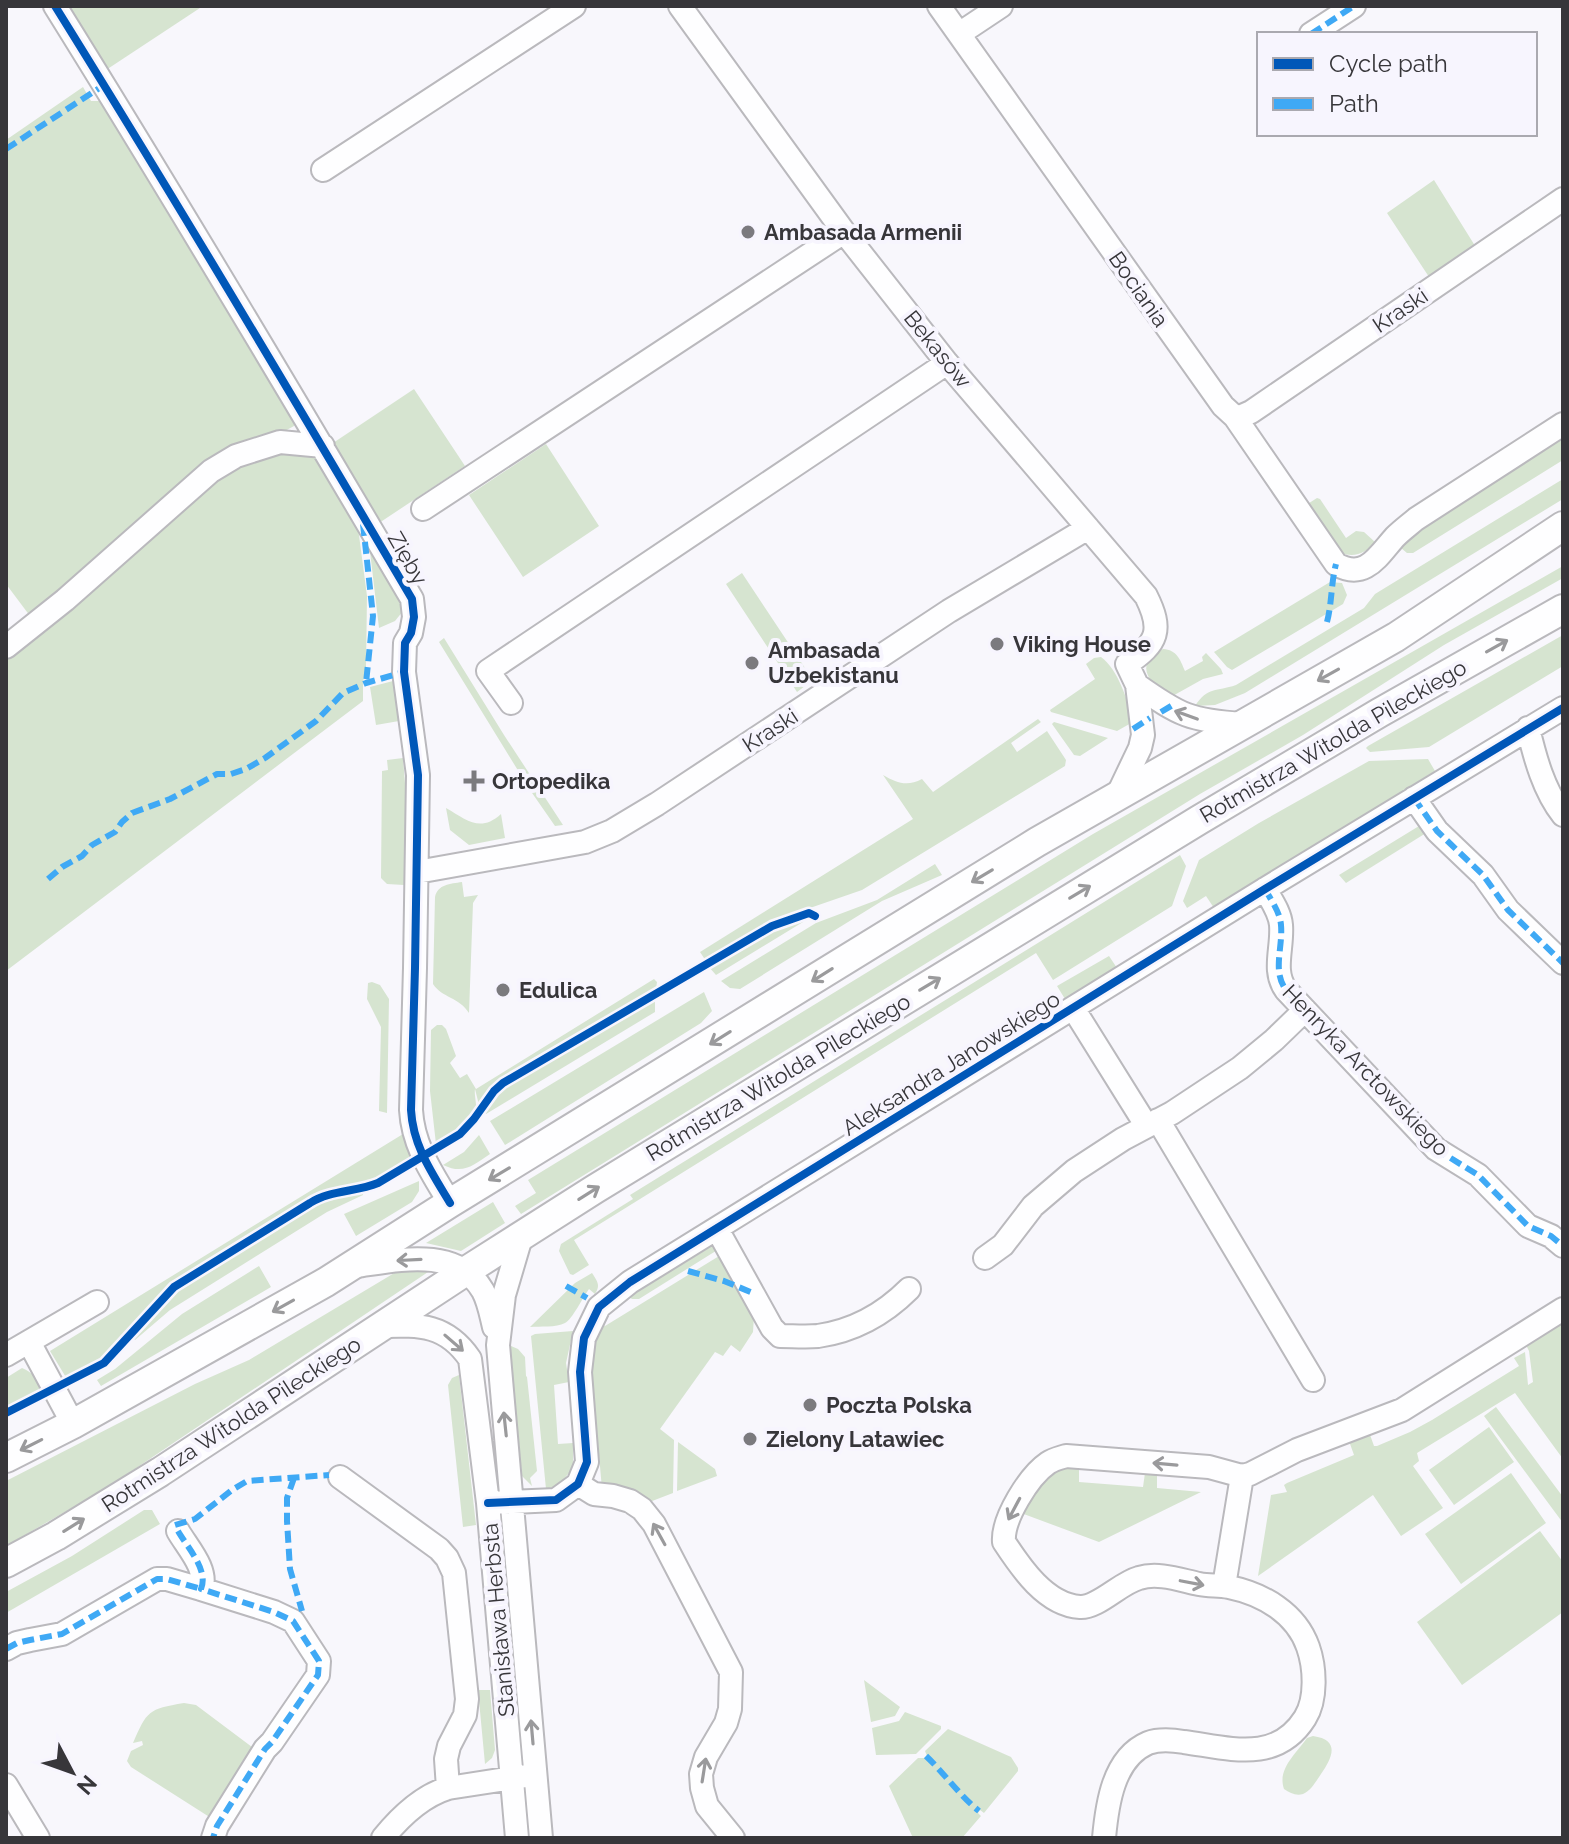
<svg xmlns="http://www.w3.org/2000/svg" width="1569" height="1844" font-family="Raleway,sans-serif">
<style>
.green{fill:#d6e4d0}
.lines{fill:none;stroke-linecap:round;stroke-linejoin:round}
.minor-casing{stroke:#bab9bd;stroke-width:26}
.major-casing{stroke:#bab9bd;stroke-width:32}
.minor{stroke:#fefeff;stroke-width:22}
.major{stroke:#fefeff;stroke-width:28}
.quiet{stroke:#3fa9f5;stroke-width:6;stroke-dasharray:12 6;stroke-linecap:butt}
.cycleway-casing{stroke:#f7f5fe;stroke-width:13}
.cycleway{stroke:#0057b8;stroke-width:8}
.oneway{stroke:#9a9a9c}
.poi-dot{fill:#7b7a7e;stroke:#f7f5fe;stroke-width:3}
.labels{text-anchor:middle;stroke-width:8;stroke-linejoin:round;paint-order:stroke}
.poi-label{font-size:22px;font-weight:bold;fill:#37363a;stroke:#f7f5fe;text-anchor:start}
.street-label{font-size:22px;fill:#37363a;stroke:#f7f5fe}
</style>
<rect width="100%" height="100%" fill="#f8f7fc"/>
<path class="green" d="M65,6H203L106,70Z
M83,87L91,101H102L298,418L294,426L283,432L30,616L6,584V140Z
M1434,180L1477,249L1431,280L1387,213Z
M414,389L465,466L376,525L330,445Z
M1563,437V460L1413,553H1407L1401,548L1415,534L1440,515Z
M546,444L599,526L523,577L469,495Z
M272,447L312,453L327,470L357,520L367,596L366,667L363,682V701L6,971V656L222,469Z
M1563,479V499L1245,693L1215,705L1195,706C1208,686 1216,692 1236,685L1364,608L1375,594Z
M1317,498L1320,499L1346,538L1356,531L1364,532L1375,542C1366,553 1355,558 1341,553L1306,505Z
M369,543L404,598L403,611L395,621L379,628Z
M1563,566V578L1444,645L1303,735L1200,794L521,1214L515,1206L536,1193L528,1180L1093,834Z
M742,573L813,680L797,692L726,584Z
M1330,582L1342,583L1347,595L1343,604L1232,670L1227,667L1214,652Z
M1563,635V666L1429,747L1370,752L1366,748L1368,746Z
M444,638L504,735L563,825L555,826L530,790L439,642Z
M1163,649C1177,650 1180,659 1185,671L1203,661L1202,657L1206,653L1221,669L1223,674L1203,679L1169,698C1150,681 1132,667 1163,649Z
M1101,657C1118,669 1128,701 1133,722L1117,731L1051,712L1050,710L1095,679L1086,664L1094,658Z
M393,681L399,721L376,725L370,687Z
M1038,719L1041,722L1011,743L1017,752L1047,731L1066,760L1065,766L862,890L781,918L758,930L706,961L700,952L913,819L883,775C897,783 907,787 922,779L933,792Z
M1054,722L1108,738L1080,756L1074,755L1052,724Z
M403,758L406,796L404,885L387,884L381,878L382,771L388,770L387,760Z
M1428,759L1435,771L1214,908L1206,896L1187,908L1183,901L1199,860L1259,823L1369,761Z
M446,808C467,820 480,833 501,814L505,838L469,845L450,830Z
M1419,826L1426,833L1346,883L1339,875Z
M1180,855L1186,866L1172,906L1053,980L1036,953L574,1240L589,1265L573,1275L570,1274L559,1251L561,1244L633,1199L630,1195Z
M935,864L942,875L882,901L740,989L730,988L721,981L816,923L877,900Z
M462,882L464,897L478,895L473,903L469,1013C459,997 442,998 433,984L435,897C438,884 450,884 462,882Z
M804,920L803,922L716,975L709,967L766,934Z
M1109,956L1117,968L1065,999L1057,986Z
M654,979L657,982L656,989L503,1079L490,1090L479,1105L475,1089C474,1094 477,1106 476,1109C474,1122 446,1137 436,1144L430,1091L431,1030L437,1025H442L446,1029L456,1056L450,1063L460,1078L467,1074L476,1089Z
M372,982L380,985L389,999L387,1113L379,1111L381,1027L367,999L368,983Z
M704,992L712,1011L701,1023L505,1145L490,1121Z
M655,997V1012L486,1114L483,1113L494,1096L506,1086Z
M403,1134L412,1157L370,1182L318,1195L169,1285L106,1356L67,1379L50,1351Z
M479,1135L490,1154C473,1165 464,1175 443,1165L464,1152Z
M419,1181V1191L412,1202L356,1236L344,1214Z
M363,1191V1195L327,1212L170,1310L135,1340L132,1338L173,1293L321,1201Z
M493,1202L505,1223L461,1251L426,1243Z
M712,1246L719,1249L639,1299H632L629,1297Z
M724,1253L754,1316L753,1332L740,1352L731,1345L723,1356L715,1352L660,1429L674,1440L673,1493L647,1503L602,1489L591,1365L595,1345L602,1324L605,1326Z
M259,1266L271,1287L101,1386L97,1380L115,1369L182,1314Z
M410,1267L434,1268L108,1487L6,1546V1481L195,1384L249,1360L396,1272Z
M592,1273C597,1281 601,1285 595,1294L589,1289C583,1297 572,1320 565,1323C556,1328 540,1326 530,1327L575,1283Z
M1563,1320V1459L1515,1393L1417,1453L1419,1461L1413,1466L1443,1508L1401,1536L1373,1495L1258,1576L1271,1495L1287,1492L1284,1485L1287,1483L1354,1455L1349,1441L1369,1432L1374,1446H1377L1410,1432L1432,1420L1519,1366L1514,1358L1525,1352L1528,1385L1533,1382L1529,1351L1525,1343Z
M573,1331L566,1363L569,1382L554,1385L558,1444L573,1443V1468L559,1485L546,1489L531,1336L535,1334Z
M511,1346L518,1349L525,1357L526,1376L527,1377L537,1471L530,1478L532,1486L522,1476L510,1348Z
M22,1368C33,1372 37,1380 43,1390L6,1409V1378Z
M459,1375L476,1525L463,1527L448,1385L452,1378Z
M1496,1407L1563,1497V1523L1484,1416Z
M1489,1427L1514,1462L1454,1505L1429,1470Z
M678,1442L715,1469L717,1476L677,1491Z
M1068,1467L1079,1468V1482L1143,1487L1145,1473H1157V1488L1201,1492L1099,1542L1021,1513C1033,1494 1044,1471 1068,1467Z
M1511,1473L1546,1523L1461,1584L1425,1534Z
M144,1510H152L160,1524L6,1613V1592L72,1556Z
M1540,1531L1563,1562V1612L1462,1685L1417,1622Z
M864,1680L900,1707L895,1716L871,1722Z
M478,1690H490L495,1750L492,1758L485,1764Z
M184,1703L196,1705L256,1750L211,1818L131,1767L127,1761L131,1751L143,1745L142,1741L133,1743C147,1711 148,1709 184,1703Z
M905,1712L941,1726V1729L916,1754L876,1755L872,1728L899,1721Z
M948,1729L1011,1757L1018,1768V1771L984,1813L980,1810L978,1813L981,1816L962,1838H913L889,1786L918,1758H924L927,1756L925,1751Z
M1313,1736C1341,1740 1332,1758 1321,1774C1316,1781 1311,1791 1303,1794C1296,1796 1290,1793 1284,1789C1277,1769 1296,1754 1307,1738Z"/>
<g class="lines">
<g class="minor-casing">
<path id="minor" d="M55,6C177,202 295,400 412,599L414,617L411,633L405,643L404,672L418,775L415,968L411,1110C413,1146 432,1173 450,1203
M680,6L844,232L947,363L1146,596C1163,630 1158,643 1127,664L1137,685L1143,735L1140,748L1118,794
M939,6L1223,406L1235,417L1336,564C1365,581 1378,556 1395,537C1402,530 1409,525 1416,519L1563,424
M959,34L1001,6
M1311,34L1354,6
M323,170L574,6
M1235,417L1242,416L1251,412L1563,199
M423,509L844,232
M6,647L65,600L211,471L236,456L280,442L323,446
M1137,685C1179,715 1191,721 1243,724
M511,703L488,671L947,363
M1528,728C1535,758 1544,791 1563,815
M1414,798L1437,831L1483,875L1508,910L1563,963
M417,872L585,842L612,831L657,804L949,611L1088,528
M1265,889C1271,900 1280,912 1281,925C1283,948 1272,971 1286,990L1436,1149L1478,1175L1528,1226L1551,1236L1563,1246
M1073,1008L1146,1125
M1158,1120L1313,1380
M717,1229L772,1328L780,1336C792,1336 806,1337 818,1336C853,1331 884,1314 909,1289
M522,1234L504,1295L498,1345L541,1838
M985,1258L1003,1245L1033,1206L1074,1171L1123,1139L1172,1113L1240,1068L1274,1040L1305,1010
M356,1266C399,1260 457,1246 483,1291C489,1302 491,1315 494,1327
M382,1326C420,1325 446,1324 470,1359L488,1503L517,1838
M29,1342L73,1424
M6,1355L97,1302
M340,1477L439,1549L447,1558L454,1573L467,1699L465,1715L449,1746L446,1759L448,1788
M578,1484L594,1494L613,1496L630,1501L642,1509L654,1524L731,1672L730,1709L726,1723L706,1757L701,1774L702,1788L707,1806L733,1838
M488,1503L556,1500L578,1484L587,1462L580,1372L584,1338L599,1307L630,1282L1265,889L1563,708
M178,1531C187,1547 209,1570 201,1589L274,1612L293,1621L319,1661L318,1675L272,1742L265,1749L217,1826L213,1838
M1224,1586L1242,1476
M6,1649L17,1643L30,1640L62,1634L157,1579H167L201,1589
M6,1785L38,1838
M383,1838C400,1817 422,1796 448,1788L526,1776
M1104,1838C1107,1805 1113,1758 1148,1743C1159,1739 1172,1740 1184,1742C1229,1748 1276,1764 1305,1718C1317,1699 1315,1667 1308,1647C1296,1613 1263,1594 1229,1587C1219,1585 1209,1586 1199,1584C1180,1580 1158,1572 1139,1578C1120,1583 1098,1608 1080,1607C1046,1605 1021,1568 1004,1542C1002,1519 1029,1476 1048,1463C1054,1459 1060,1458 1066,1456L1209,1467L1242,1476L1250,1474L1297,1450L1402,1410L1563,1309"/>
</g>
<g class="major-casing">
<path id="major" d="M6,1458L73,1424L326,1282L450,1203L1037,842L1396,637L1563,526
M6,1563L56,1536L160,1472L466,1271L595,1189L1199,820L1379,713L1563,609"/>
</g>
<use href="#minor" class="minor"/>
<use href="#major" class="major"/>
<path class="quiet" d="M1311,34L1354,6
M6,149L104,85
M363,524L373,616L366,683
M1327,622C1332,603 1331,583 1336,564
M1161,712L1176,703
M1133,729L1150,718
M1414,798L1437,831L1483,875L1508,910L1563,963
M48,879L62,867L82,856L92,845L115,832L122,822L132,813L170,799L217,774H231L246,769L265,758L316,721L343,693L366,683L404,672
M1265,889C1271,900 1280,912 1281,925C1283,948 1272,971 1286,990L1436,1149L1478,1175L1528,1226L1551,1236L1563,1246
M688,1271L724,1281L753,1293
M566,1286L587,1298
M294,1478L287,1498V1521L290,1569L302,1611
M175,1525L195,1519L232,1490L247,1481L329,1475
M178,1531C187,1547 209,1570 201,1589L274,1612L293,1621L319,1661L318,1675L272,1742L265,1749L217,1826L213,1838
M6,1649L17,1643L30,1640L62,1634L157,1579H167L201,1589
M926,1756C945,1774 959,1795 979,1811"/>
<g class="cycleway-casing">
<path id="cycleway" d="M55,6C177,202 295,400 412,599L414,617L411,633L405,643L404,672L418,775L415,968L411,1110C413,1146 432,1173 450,1203
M6,1413L104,1363L174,1287L310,1203C330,1190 356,1192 378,1183L460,1134L474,1119L494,1091L503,1083L772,926L809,913L815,916
M488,1503L556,1500L578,1484L587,1462L580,1372L584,1338L599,1307L630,1282L1265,889L1563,708"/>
</g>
<use href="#cycleway" class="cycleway"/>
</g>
<defs><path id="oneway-shaft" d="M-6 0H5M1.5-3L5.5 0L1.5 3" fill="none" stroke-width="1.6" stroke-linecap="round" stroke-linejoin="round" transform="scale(2)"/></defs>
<g class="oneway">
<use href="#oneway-shaft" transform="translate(1497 646) rotate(-29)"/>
<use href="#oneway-shaft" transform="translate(1328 675) rotate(151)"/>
<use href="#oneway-shaft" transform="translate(1186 715) rotate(-160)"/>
<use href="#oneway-shaft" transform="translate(982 876) rotate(149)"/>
<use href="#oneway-shaft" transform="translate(1080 892) rotate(-31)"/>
<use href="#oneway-shaft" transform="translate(822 975) rotate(148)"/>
<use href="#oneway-shaft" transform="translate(930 984) rotate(-31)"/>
<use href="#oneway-shaft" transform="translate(720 1038) rotate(148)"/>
<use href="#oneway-shaft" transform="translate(499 1174) rotate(149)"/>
<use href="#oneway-shaft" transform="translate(589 1193) rotate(-32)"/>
<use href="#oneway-shaft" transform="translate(409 1260) rotate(177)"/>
<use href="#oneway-shaft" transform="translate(283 1306) rotate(151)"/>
<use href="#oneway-shaft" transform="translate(454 1343) rotate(41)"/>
<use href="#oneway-shaft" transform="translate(505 1424) rotate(-96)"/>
<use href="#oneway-shaft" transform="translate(31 1445) rotate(153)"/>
<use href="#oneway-shaft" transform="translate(1165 1464) rotate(-175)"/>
<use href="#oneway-shaft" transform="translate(1014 1509) rotate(118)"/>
<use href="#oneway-shaft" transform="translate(74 1525) rotate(-32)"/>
<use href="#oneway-shaft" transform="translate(659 1534) rotate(-119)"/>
<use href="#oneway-shaft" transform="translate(1192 1583) rotate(11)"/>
<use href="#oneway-shaft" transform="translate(532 1732) rotate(-95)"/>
<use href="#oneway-shaft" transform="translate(704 1770) rotate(-81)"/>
</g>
<g class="poi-dot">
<circle cx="748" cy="232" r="8"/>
<circle cx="997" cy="644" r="8"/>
<circle cx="752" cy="663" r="8"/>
<path d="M470 769h8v8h8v8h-8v8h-8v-8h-8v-8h8z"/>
<circle cx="503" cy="990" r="8"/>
<circle cx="810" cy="1405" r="8"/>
<circle cx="750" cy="1439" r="8"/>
</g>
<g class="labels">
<g class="poi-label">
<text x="764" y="240">Ambasada Armenii</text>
<text x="1013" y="652">Viking House</text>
<text x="768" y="658">Ambasada<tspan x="768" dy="25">Uzbekistanu</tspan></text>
<text x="492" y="789">Ortopedika</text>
<text x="519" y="998">Edulica</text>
<text x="826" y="1413">Poczta Polska</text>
<text x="766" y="1447">Zielony Latawiec</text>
</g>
<g class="street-label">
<text transform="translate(1139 289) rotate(55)" y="8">Bociania</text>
<text transform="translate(1400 310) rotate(-34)" y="8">Kraski</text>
<text transform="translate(938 349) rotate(51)" y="8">Bekasów</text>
<text transform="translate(408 558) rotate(60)" y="8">Zięby</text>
<text transform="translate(770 730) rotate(-33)" y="8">Kraski</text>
<text transform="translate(1333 741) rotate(-30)" y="8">Rotmistrza Witolda Pileckiego</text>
<text transform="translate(951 1063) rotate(-32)" y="8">Aleksandra Janowskiego</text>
<text transform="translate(1366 1070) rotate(46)" y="8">Henryka Arctowskiego</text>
<text transform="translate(778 1077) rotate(-31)" y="8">Rotmistrza Witolda Pileckiego</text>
<text transform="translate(231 1424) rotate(-33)" y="8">Rotmistrza Witolda Pileckiego</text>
<text transform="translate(498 1620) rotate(-95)" y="8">Stanisława Herbsta</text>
</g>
</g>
<rect width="1569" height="1844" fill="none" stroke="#37363a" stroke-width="16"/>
<rect x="1257" y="32" width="280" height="104" fill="#f7f5fe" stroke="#aaa9b0" stroke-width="2"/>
<rect x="1273" y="58" width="40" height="12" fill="#0057b8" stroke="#aaa9b0" stroke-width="2"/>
<text x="1329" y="72" font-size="24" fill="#37363a">Cycle path</text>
<rect x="1273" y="98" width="40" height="12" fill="#3fa9f5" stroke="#aaa9b0" stroke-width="2"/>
<text x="1329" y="112" font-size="24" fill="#37363a">Path</text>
<g transform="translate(72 1772) rotate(131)" stroke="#f7f5fe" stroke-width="6" paint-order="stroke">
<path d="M0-6L14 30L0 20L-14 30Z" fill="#37363a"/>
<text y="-12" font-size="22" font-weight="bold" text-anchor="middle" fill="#37363a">N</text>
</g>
</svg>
